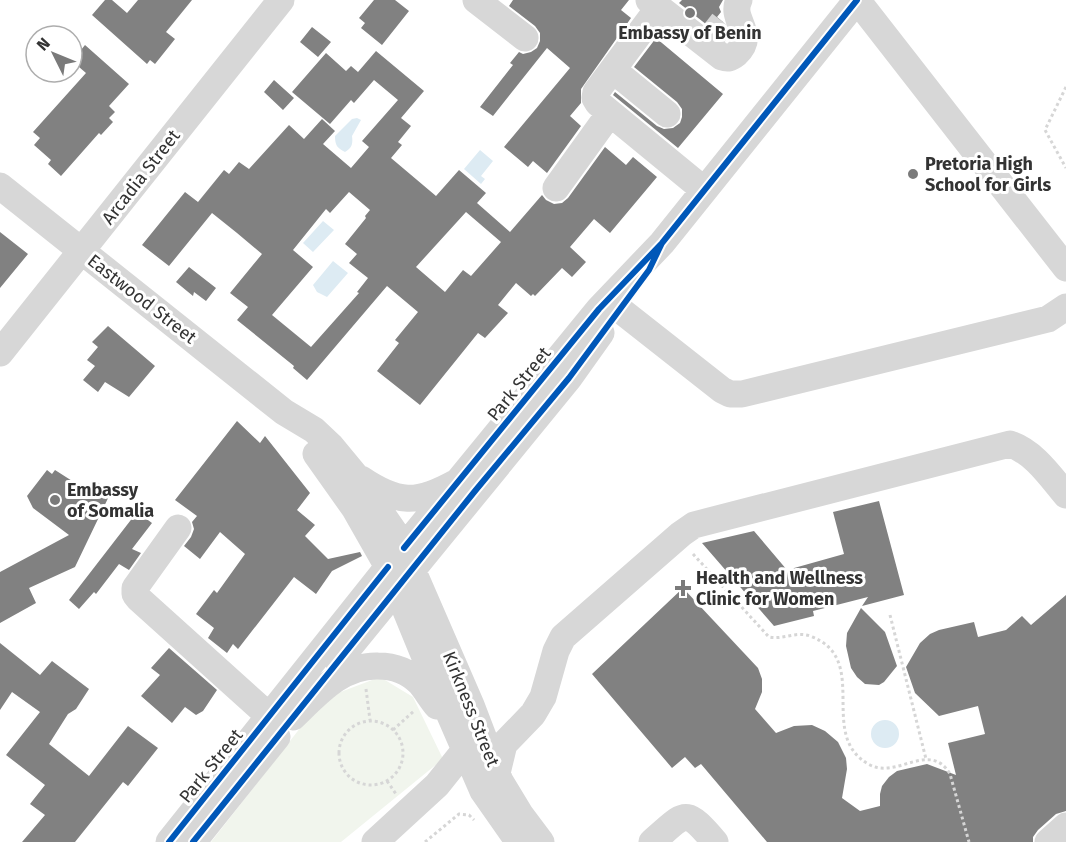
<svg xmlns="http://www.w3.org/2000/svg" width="1066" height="842" font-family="'Fira Sans',sans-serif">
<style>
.green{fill:#f1f5ed}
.water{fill:#ddebf3}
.building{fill:#818181;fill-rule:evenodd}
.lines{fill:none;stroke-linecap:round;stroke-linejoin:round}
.minor-tunnel{stroke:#d6d6d6;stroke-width:27;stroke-dasharray:27 14;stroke-linecap:butt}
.path{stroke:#d6d6d6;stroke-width:3;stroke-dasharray:3 3;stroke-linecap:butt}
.minor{stroke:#d7d7d7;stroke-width:27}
.cycleway-casing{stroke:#fff;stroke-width:10}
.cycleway{stroke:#0057b8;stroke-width:6}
.poi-dot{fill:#7a7a7a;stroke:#fff;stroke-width:2}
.labels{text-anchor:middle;stroke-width:6;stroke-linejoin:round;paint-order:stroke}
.poi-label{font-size:18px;font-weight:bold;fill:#333;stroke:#fff;text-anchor:start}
.street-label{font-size:18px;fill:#333;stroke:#fff}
</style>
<rect width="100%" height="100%" fill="#fff"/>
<path class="green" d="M380,677L413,697L443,759L341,842H211L315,709L338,693Z"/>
<path class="water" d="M357,118L361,120L352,136C353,144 352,148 345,152C337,148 335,145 335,136L352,119Z
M480,150L493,161L481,176L485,179L481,184L464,169Z
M323,221L334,230L313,252L303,243Z
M333,261L348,273L327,297L317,292L313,285Z
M871 734a14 14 0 1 1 28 0a14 14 0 1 1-28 0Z"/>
<path class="building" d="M105,0H112L127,13L138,0H192L166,32L175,39L155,64L150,60L147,64L92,15Z
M374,0H395L409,11L382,45L361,28L365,23L359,18Z
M513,0H629L621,10L631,18L581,89V103L570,116L581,126L547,173L533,161L528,167L504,147L570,68L547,48L493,116L480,107L513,65L510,63L519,52L523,54L531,52L537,48L540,41V33L535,26L509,6Z
M682,0H723L719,7L721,12L717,17L723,22L727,32L728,35L725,39L679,3Z
M312,27L331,42L318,57L300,42Z
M656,38L723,94L678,148L613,95L615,92L657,126L664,129L673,128L680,123L682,117V109L677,102L634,67Z
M85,45L129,84L109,106L115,112L109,118L113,122L101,135L99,133L61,176L48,164L51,160L34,145L40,138L33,132L86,73L72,61Z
M376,51L424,91L401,118L411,126L398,142L402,145L391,158L436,196L459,170L486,193L477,203L510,232L542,195L546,200L554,204L562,203L568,198L605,147L626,165L633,157L657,177L610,233L594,219L570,247L586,262L572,277L562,268L535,296L533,294L531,296L516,283L498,305L508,313L485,338L478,333L420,405L377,371L399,343L395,340L418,312L387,286L307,380L293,368L294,366L237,320L248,307L230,293L262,254L237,233L212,213L169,266L142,245L185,192L198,202L224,170L229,174L239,162L249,169L289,125L304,139L322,119L335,131L323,144L351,168L369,147L362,141L398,100L374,80L354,103L351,100L330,124L292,92L326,53L346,71L351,66L358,72ZM349,192L370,210L365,216L366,218L345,244L357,254L349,263L368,278L357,292L359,293L311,347L272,315L313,267L293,250L326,209L330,213ZM466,212L501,242L471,276L463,270L445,292L416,267Z
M274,80L294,98L283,110L264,92Z
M0,232L28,254L0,288Z
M189,267L216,288L206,301L194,292L193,296L176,282Z
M108,326L155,366L129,397L105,382L98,392L83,380L95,366L87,360L98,347L92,342Z
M237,421L260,443L265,436L310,493L297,510L315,525L305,536L328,559L360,552L362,556L332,571L316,594L294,577L238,649L233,644L227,653L208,638L214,628L196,614L214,590L217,593L245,554L220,532L200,559L184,546L191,537L194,529L192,522L197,516L175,500Z
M47,470L52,474L55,470L91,493L97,482L111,492L75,567L29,588L36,603L0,623V572L69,535L33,508L27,496Z
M879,501L904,595L862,606L868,597L813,611L814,616L774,626L702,543L754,531L787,570L844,554L833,512Z
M137,512L152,523L132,549L141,553L129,570L119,564L96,594L94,592L79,609L69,600Z
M683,588L758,668L762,679V692L755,709L776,733L794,726L812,725L825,731L838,742L846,758L847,769L842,798L860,811L880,806V794L882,786L889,777L897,771L927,764L956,775L948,743L985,734L978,706L939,716L915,693L906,667L920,643L930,634L939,630L974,622L978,637L1006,630L1022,616L1031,625L1066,595V811L1056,814L1038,830L1033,837V842H767L701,764L695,768L685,757L672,768L592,674Z
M861,608L885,632L897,666L884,682L879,685L865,684L857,677L851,668L846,646L847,633Z
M0,643L40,675L52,661L89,689L76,709L68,714L49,744L89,776L128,726L158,748L128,786L123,782L75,842H22L45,815L30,804L45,785L6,755L40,712L12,692L0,710Z
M169,648L217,690L203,711L196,715L185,707L172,723L141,696L160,675L151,668Z"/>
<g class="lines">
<path class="minor-tunnel" d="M712,36L723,22"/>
<path class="path" d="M1066,87L1045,130L1066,168
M693,554L769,637C783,640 796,631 810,636C873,659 815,736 870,765C897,779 930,740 950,774L969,842
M890,615L926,759
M366,689L370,720
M339 753a32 32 0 1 1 64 0a32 32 0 1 1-64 0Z
M393,730L414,711
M387,781L396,794
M425,842L459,814L469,815L474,820"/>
<path class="minor" d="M476,0L525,38
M649,0L722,57C728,59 731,58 736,54C758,34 729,20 739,0
M857,0L1066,268
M651,18L596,92L595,98L598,103L704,190
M613,70L667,114
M0,186L284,412L314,430L331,446L355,475L399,539L471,705L500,781L520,814L541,842
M556,188L610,113
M619,309L722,390L730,394H742L1048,319L1066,307
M0,353L281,0
M316,454L355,509L388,567L429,667L483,791L518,841
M361,479C398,504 417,504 455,483
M178,528L135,588V594L139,599L270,717
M338,661L569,378L601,333
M293,717C318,693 342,665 378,666C394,666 409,672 420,683C426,690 431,699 437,706
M497,773L504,744L533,714L543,697L556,651L563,637L681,534L694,525L1010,444C1034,452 1050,476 1066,495
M169,842L388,567L599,309L662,243L857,0
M193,842L277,737
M375,842L437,785L465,750L477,743
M652,842C686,813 684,806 715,842
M1048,842L1066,826"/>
<g class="cycleway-casing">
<path id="cycleway" d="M404,548L599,309L662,243L857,0
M169,842L388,567
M193,842L475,491L569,378L649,270L662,243"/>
</g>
<use href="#cycleway" class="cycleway"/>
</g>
<g class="poi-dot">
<circle cx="690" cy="13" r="6"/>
<circle cx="913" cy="174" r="6"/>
<circle cx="55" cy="500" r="6"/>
<path d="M680 579h6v6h6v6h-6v6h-6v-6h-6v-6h6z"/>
</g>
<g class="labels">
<g class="poi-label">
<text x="690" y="39" text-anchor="middle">Embassy of Benin</text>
<text x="925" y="170">Pretoria High<tspan x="925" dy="21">School for Girls</tspan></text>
<text x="67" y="496">Embassy<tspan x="67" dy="21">of Somalia</tspan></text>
<text x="696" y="584">Health and Wellness<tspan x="696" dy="21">Clinic for Women</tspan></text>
</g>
<g class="street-label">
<text transform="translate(141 177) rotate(-52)" y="6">Arcadia Street</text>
<text transform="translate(142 299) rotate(38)" y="6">Eastwood Street</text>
<text transform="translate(519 384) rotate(-51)" y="6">Park Street</text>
<text transform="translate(471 709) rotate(68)" y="6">Kirkness Street</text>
<text transform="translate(211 766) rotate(-51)" y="6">Park Street</text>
</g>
</g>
<g transform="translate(54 54) rotate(313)"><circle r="28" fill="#ffffff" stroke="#adadad" stroke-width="1.5"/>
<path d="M0-4.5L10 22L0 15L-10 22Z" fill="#7a7a7a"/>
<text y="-9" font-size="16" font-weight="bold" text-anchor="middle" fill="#333333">N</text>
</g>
</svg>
